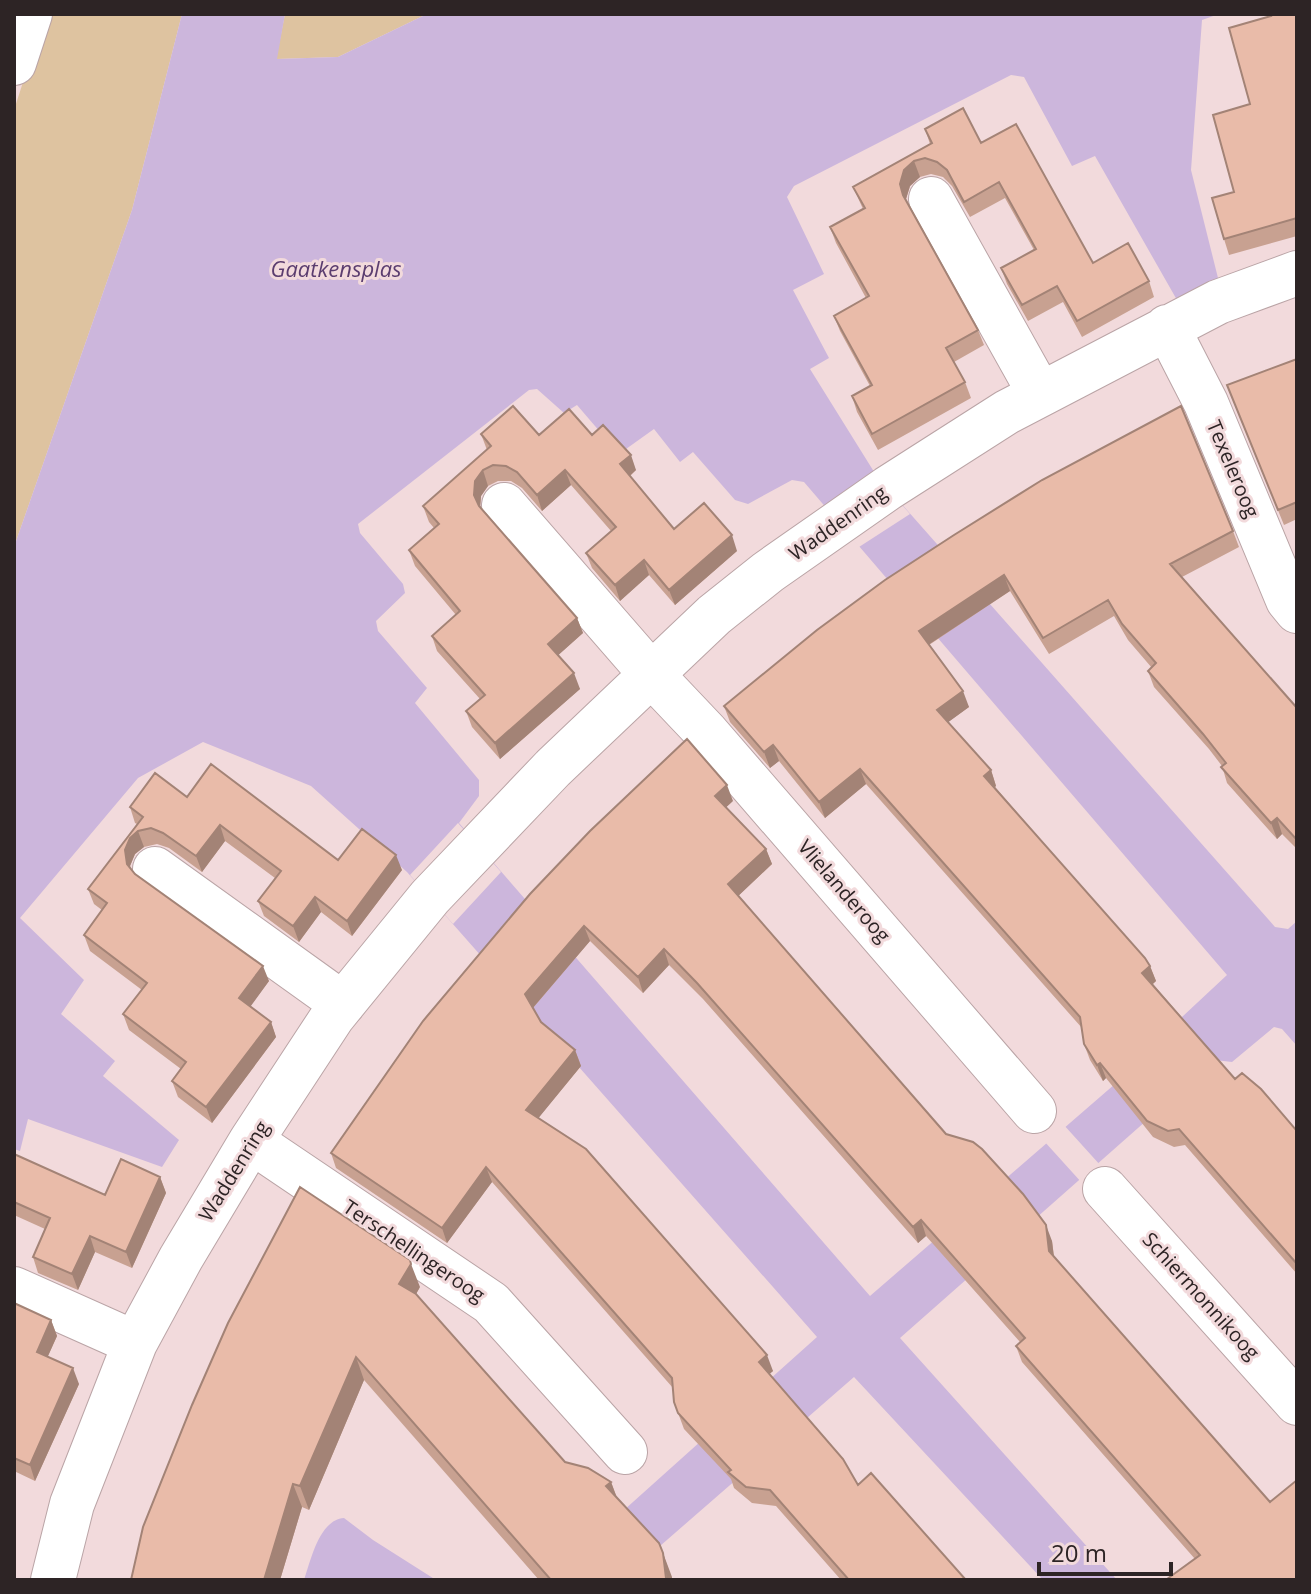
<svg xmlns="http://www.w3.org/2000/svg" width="1311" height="1594" font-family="'Open Sans',sans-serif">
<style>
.green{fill:#dec3a0}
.water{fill:#ccb6dc;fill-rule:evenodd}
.pier{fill:#f2dadc}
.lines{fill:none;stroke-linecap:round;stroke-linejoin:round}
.minor-casing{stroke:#baa4a6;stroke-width:46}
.minor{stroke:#fff;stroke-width:44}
.wall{fill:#c8a191}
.shaded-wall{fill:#a38376}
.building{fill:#e9bba9;stroke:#a38376;stroke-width:2}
.labels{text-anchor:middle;stroke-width:6;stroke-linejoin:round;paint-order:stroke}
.street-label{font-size:20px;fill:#2d2425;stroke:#f2dadc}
.water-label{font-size:22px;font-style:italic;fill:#5b3d6f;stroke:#f2dadc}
</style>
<rect width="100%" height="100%" fill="#f2dadc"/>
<path class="green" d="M45,14H182L132,210L14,547V110Z
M285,14H427L338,57L276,59Z"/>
<path class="water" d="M182,14H285L277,59L338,57L427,14H1219L1202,20L1191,170L1218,278L1177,300L1095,156L1072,166L1024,77L1011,75L794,186L787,197L824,274L793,290L829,358L810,369L876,475L1275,927L1288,929L1297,921V1046L1282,1029L1274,1027L1232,1062L1215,1060L900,1338L1117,1580H1043L854,1377L621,1580H546L817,1337L407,872L311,786L203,742L138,778L20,918L84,980L61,1014L115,1061L103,1076L179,1140L162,1167L28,1119L20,1151L14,1149V547L132,210ZM537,389L564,413L577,405L619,454L654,429L680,462L693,452L735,500L748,504L792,480L804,482L1227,975L1167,1031L1160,1045L870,1296L459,823L479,796V780L415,703L427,688L378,631L376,621L405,593L403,584L360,533L358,524L529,390Z
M344,1518L373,1540L436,1580H304C311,1560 319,1520 344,1518Z"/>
<path class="pier" d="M876,475L910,514L859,547L825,507Z
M458,823L501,872L453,924L410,875Z
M1063,1124L1101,1166L1082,1183L1044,1141Z"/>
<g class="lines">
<g class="minor-casing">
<path id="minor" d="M14,63L30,14
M931,199L1040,394
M1167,327L1206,403L1288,600L1297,611
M504,505L651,674L706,732L1034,1111
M155,869L343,1004
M251,1141L491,1303L625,1452
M1105,1189L1297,1403
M14,1289L135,1343
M53,1580L72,1504L135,1343L181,1258L251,1141L333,1016L430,897L553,768L614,710L714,615L768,572L888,488L1007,412L1218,302L1297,273"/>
</g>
<use href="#minor" class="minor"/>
</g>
<path class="wall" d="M1297,14V236L1229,255L1224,239L1234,192L1250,104Z
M925,129L981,143L1093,263L1149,281L1154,297L1082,337L1063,302L1028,321L1007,284L1001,268L1034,250L1005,198L970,217L952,186L943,177L931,174L920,177L910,186L906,199L978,330L984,345L954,362L965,382L971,398L878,450L857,412L852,396L870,386L840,331L834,316L866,298L836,243L830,227L863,209L853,187L930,144Z
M1297,359V519L1284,525L1227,386Z
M481,434L592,435L636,470L630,476L674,529L737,551L675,605L649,575L620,601L592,568L586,553L611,531L571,485L542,511L522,488L511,481H498L488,486L481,496L480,506L577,618L583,633L558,655L580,689L500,759L472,727L466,711L480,699L437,651L432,636L456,615L415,566L409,550L434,528L429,522L423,506L487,450Z
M1233,531L1239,547L1182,577L1297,708V849L1282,834L1277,839L1227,783L1222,766L1209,749L1154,687L1148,671L1152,668L1128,640L1114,616L1049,654L1010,591L929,645L969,707L948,722L991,770L996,786L995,787L1150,966L1156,981L1153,984L1235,1079L1297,1131V1274L1185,1145L1174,1147L1153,1137L1106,1078L1103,1081L1090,1060L1084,1044L1082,1028L866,784L825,818L779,761L770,768L730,722L724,706L885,580Z
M187,797L338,860L402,870L352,936L321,912L299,942L264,916L258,901L275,878L225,841L202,872L169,848L157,844L144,847L135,854L130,866L131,869L135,874L269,981L250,1006L271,1022L276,1037L212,1123L178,1097L172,1081L181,1069L129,1030L123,1014L142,990L90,951L84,935L102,910L94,904L88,889L137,824L135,823L130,807Z
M733,801L726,807L766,849L772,864L738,896L946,1134L1052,1241L1054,1256L1297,1580L1195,1559L1022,1362L1016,1346L1020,1342L926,1236L918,1243L703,999L669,965L643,993L590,941L533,1008L541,1022L575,1050L581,1066L538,1118L773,1371L769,1374L858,1485L966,1580H841L776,1506L752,1503L734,1488L731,1479L684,1429L674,1402L673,1388L492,1182L447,1243L336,1168L331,1153L423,1021Z
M14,1154L105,1195L160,1177L166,1193L132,1268L95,1252L78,1290L38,1273L33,1257L45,1229L14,1215Z
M420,1287L416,1294L565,1462L611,1482L617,1498L663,1553L672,1580H539L364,1380L309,1510L302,1507L280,1580H131Z
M14,1303L51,1320L57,1336L48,1356L79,1384L35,1481L14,1471Z"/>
<path class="shaded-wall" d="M914,161L920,177L910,186L906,199L903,195L900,184L904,170Z
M631,455L636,470L625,480L620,464Z
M483,470L488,486L481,496L480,511L474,495L475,481Z
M565,470L571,485L542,511L537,495Z
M732,535L737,551L675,605L669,590Z
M644,560L649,575L620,601L615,585Z
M1004,575L1010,591L925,647L919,631Z
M577,618L583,633L554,659L548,644Z
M574,673L580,689L500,759L495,743Z
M963,691L969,707L943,726L937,710Z
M773,745L779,761L770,768L764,752Z
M860,769L866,784L825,818L819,802Z
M991,770L996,786L990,791L984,776Z
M727,785L733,801L721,812L715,796Z
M1277,818L1282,834L1277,839L1271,823Z
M220,825L225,841L202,872L196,856Z
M138,831L144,847L135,854L130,866L133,880L127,864L125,850L130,838Z
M766,849L772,864L734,900L728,884Z
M396,855L402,870L352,936L347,921Z
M315,897L321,912L299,942L293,926Z
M584,926L590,941L531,1010L525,994Z
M664,949L669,965L643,993L638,977Z
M263,966L269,981L245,1014L239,998Z
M1150,966L1156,981L1148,988L1142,973Z
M271,1022L276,1037L212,1123L206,1107Z
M575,1050L581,1066L532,1126L526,1110Z
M1100,1063L1106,1078L1103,1081L1097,1065Z
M486,1167L492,1182L447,1243L442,1228Z
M160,1177L166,1193L132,1268L126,1252Z
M921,1220L926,1236L918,1243L913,1227Z
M1046,1225L1052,1241L1055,1267L1049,1251Z
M90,1236L95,1252L78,1290L72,1274Z
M411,1264L420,1287L408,1308L399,1284Z
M51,1320L57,1336L43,1367L37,1352Z
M767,1355L773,1371L765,1378L759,1362Z
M356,1357L364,1380L309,1510L300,1486Z
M73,1368L79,1384L35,1481L30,1465Z
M611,1482L620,1506L606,1486Z
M293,1484L302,1507L280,1580H264Z
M663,1553L672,1577V1580H667Z"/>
<path class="building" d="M1270,14H1297V218L1224,239L1212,198L1234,192L1213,115L1250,104L1229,28L1271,16Z
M963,108L981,143L1016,124L1093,263L1128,243L1149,281L1077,321L1057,286L1022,305L1001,268L1036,249L999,182L964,202L947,170L937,162L925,158L914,161L904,170L900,184L903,195L978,330L946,348L965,382L872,434L852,396L872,385L834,316L869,296L830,227L865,208L853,187L932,143L925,129Z
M1297,359V502L1278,510L1227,385Z
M513,406L539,435L569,409L592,435L603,425L631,455L620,464L674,529L704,503L732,535L669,590L644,560L615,585L586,553L616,527L565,470L537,495L517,472L506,466L493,465L483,470L475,481L474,495L479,506L577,618L548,644L574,673L495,743L466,711L485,695L432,636L460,611L409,550L439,524L423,506L491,446L481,434Z
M1181,406L1233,531L1170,564L1297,708V840L1277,818L1271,823L1221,767L1226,763L1203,734L1148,671L1156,663L1122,624L1108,600L1043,638L1004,575L919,631L963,691L937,710L991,770L984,776L1145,958L1150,966L1142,973L1235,1079L1242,1073L1261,1089L1297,1131V1264L1179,1129L1168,1131L1147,1121L1100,1063L1097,1065L1084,1044L1080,1017L860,769L819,802L773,745L764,752L724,706L817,630L885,580L954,535L1042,480Z
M687,739L727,785L715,796L766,849L728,884L946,1134L973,1142L982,1149L1023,1194L1046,1225L1049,1251L1270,1502L1297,1480V1580H1168L1167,1579L1200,1555L1016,1346L1025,1338L921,1220L913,1227L697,983L664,949L638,977L584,926L525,994L541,1022L575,1050L526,1110L586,1149L767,1355L759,1362L843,1459L858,1485L871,1473L966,1580H849L770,1490L746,1487L728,1472L731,1470L678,1413L674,1402L672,1378L486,1167L442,1228L331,1153L423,1021L530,894L590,831Z
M211,764L338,860L362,829L396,855L347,921L315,897L293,926L258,901L281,871L220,825L196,856L163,833L151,828L138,831L130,838L125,850L127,864L135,874L263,966L239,998L271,1022L206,1107L172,1081L186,1062L123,1014L147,983L84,935L107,903L88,889L143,817L130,807L155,773L187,797Z
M14,1154L105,1195L121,1159L160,1177L126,1252L90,1236L72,1274L33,1257L50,1218L14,1202Z
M300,1187L410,1260L411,1264L399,1284L416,1294L565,1462L588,1468L611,1482L606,1486L659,1543L663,1553L666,1578L668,1580H551L356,1357L300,1486L293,1484L264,1580H131L143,1527L192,1405L228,1323Z
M14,1303L51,1320L37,1352L73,1368L30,1465L14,1458Z"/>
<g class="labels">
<g class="street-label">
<text transform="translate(1233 469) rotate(67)" y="7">Texeleroog</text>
<text transform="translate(838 523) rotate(-35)" y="7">Waddenring</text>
<text transform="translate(844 891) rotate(49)" y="7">Vlielanderoog</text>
<text transform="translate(234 1171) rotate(-58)" y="7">Waddenring</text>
<text transform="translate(414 1251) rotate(34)" y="7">Terschellingeroog</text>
<text transform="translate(1201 1296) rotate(48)" y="7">Schiermonnikoog</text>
</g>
<g class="water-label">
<text x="336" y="277">Gaatkensplas</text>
</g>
</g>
<rect width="1311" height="1594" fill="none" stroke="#2d2425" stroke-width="32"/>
<path d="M1039 1562v12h132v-12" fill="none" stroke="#2d2425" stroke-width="4"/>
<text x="1051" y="1562" font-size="24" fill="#2d2425" stroke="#f2dadc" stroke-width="6" paint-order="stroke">20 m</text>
</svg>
